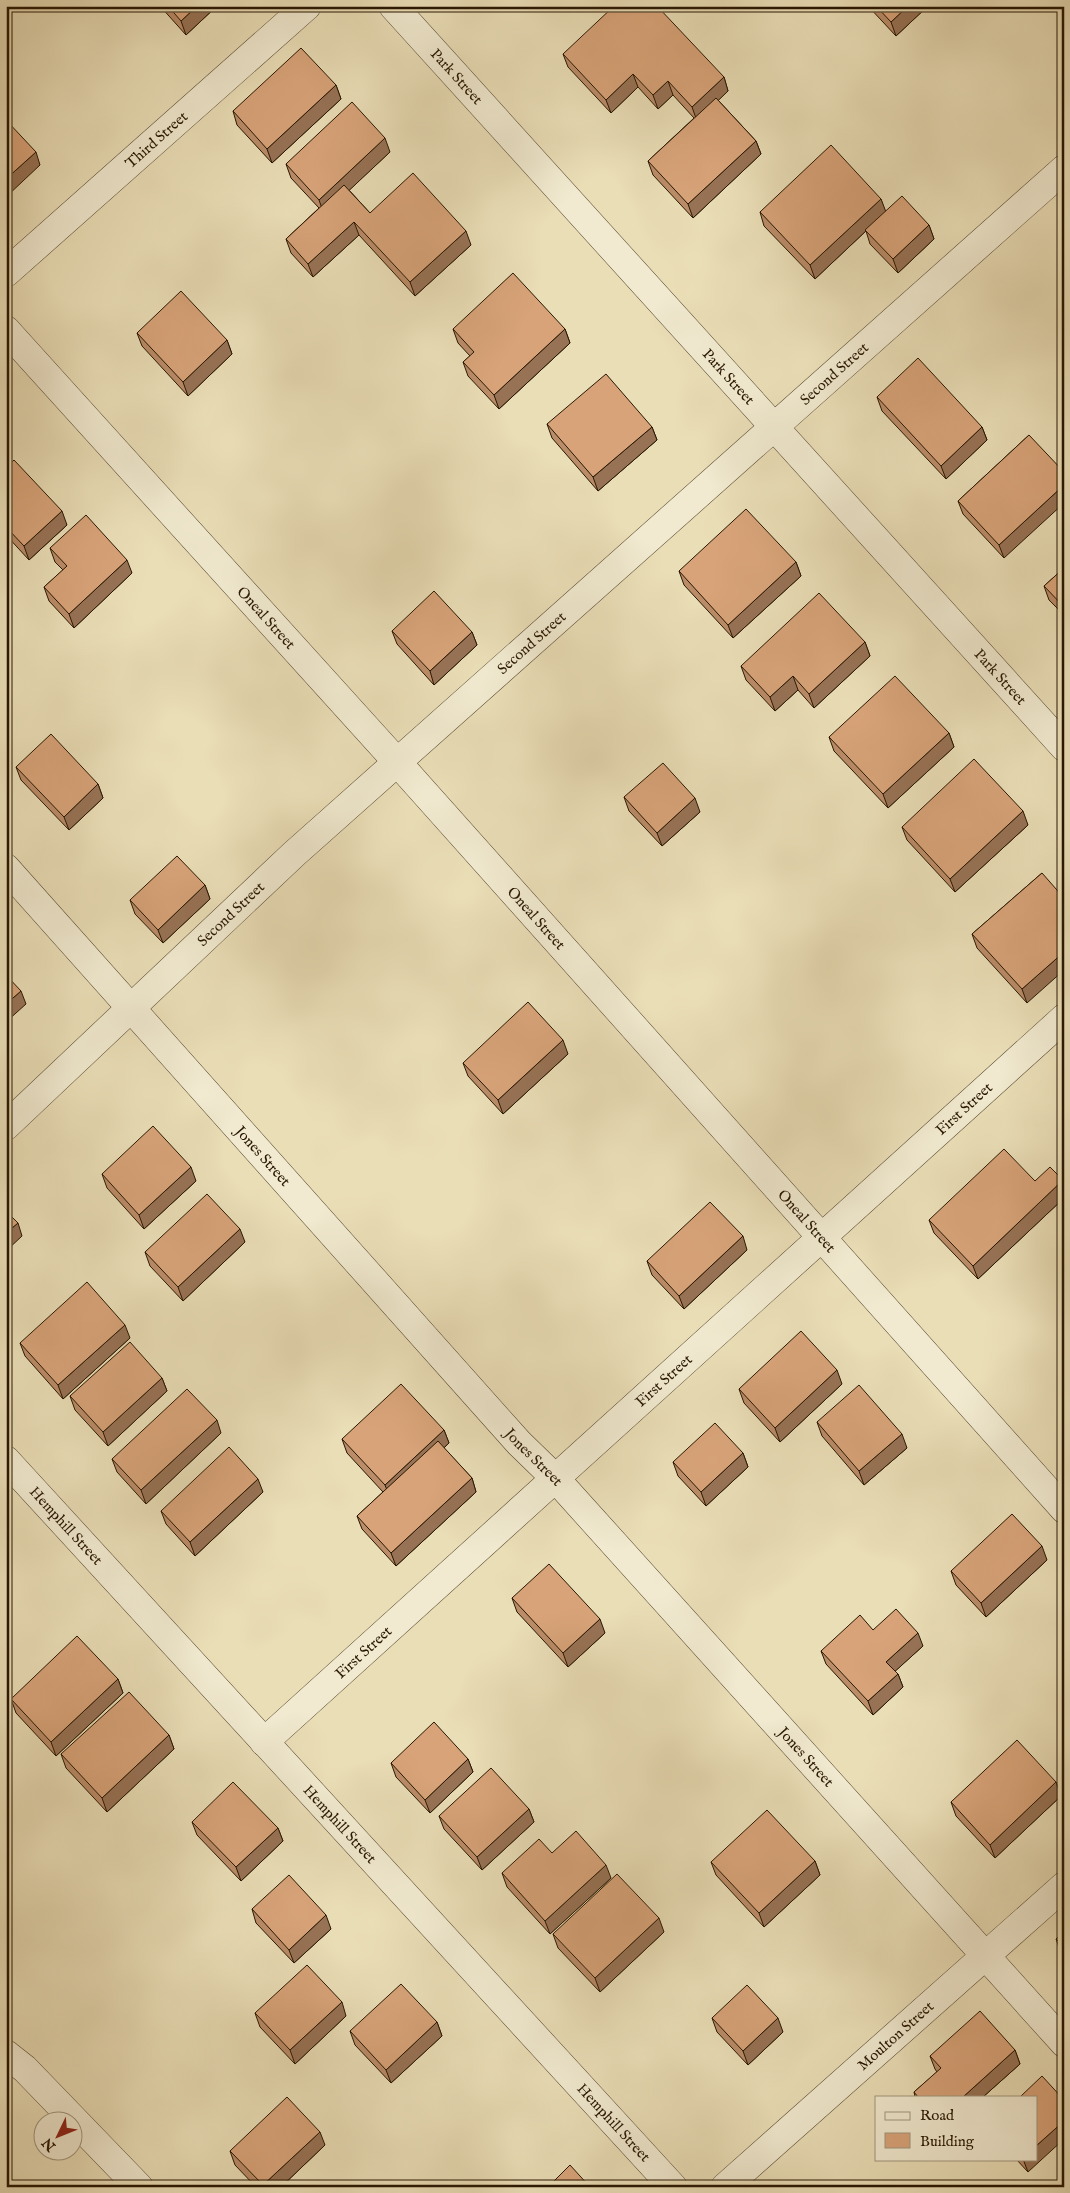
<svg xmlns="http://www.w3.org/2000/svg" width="1070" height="2193" font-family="'IM FELL English',serif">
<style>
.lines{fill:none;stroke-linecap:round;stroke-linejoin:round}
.minor-casing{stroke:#58492f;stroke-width:29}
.minor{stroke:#f1ead0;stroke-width:28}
.wall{fill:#ba8c68;stroke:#281702}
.shaded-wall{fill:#977255;stroke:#281702}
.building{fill:#d8a379;stroke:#281702}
.labels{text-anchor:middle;stroke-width:4;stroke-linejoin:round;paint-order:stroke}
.street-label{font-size:15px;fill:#281702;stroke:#f1ead0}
</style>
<rect width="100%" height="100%" fill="#eadeb7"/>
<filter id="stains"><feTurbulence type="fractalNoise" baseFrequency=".004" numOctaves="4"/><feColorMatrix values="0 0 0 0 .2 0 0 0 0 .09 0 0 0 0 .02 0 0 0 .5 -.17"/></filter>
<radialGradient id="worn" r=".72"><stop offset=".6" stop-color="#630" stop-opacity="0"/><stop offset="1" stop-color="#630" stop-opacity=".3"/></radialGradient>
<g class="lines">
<g class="minor-casing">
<g id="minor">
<path id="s1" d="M393,6L1064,747"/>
<path id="s2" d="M6,273L307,6"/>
<path id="s3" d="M6,330L398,763L1064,1509"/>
<path id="s4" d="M6,868L519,1443L555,1478L1064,2043"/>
<path id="s5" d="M6,1126L294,854L1064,169"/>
<path id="s6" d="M6,1460L673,2187"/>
<path id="s7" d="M264,1742L1064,1018"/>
<path d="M6,2054L25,2069L139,2187"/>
<path id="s8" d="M725,2187L1064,1886"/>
</g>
</g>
<use href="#minor" class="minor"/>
</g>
<path class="wall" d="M160,6H217L186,35Z
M868,6H928L896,36Z
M563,54L724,77L728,91L718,100L756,141L761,154L693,218L653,175L648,161L694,118L673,95L658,109L638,87L611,113L568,67Z
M336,85L341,99L272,163L237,125L233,111Z
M390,152L349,190L370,213L471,245L415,296L359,235L313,277L291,253L286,239L319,208L291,178L286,164Z
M881,199L885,211L929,225L934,239L898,273L870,244L866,231L815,279L764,226L760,212Z
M453,329H565L570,343L499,409L468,376L463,362L470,356L458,343Z
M137,333L227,340L232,354L188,396L142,346Z
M877,397L982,427L987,440L946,479L882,411Z
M547,424L652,427L657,440L598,491L552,438Z
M1029,435L1004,558L963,514L958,501Z
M6,468L67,525L29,560L6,535Z
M50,548L132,573L74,628L49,601L44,587L63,570L55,562Z
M796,562L801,576L733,638L684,585L679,571Z
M1064,568V615L1049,600L1044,586Z
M392,631L472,632L477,645L434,685L397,644Z
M865,642L870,656L814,708L798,690L775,711L746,680L741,666Z
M949,733L954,747L888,808L834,751L829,737Z
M16,767L98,784L103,798L69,830L21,780Z
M624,797L700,812L662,846L629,811Z
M1028,825L955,892L907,840L902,827Z
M1042,873L1027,1003L977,948L972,934Z
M205,885L210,899L163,943L135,914L130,900Z
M568,1054L503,1114L468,1076L463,1063Z
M102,1174L196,1181L144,1229L107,1188Z
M1063,1180L1064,1183V1198L978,1279L934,1233L929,1220L1035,1181Z
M245,1242L183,1301L150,1266L145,1252Z
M747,1250L684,1309L652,1275L647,1261Z
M130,1338L63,1399L25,1356L20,1343Z
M162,1378L167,1391L108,1446L75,1410L70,1396Z
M842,1384L780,1442L744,1403L739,1389Z
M817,1422L907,1448L864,1485L822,1436Z
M444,1430L449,1443L444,1448L472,1478L476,1492L396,1566L362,1529L357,1516L383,1492L347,1453L342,1439Z
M221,1433L146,1504L117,1472L112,1459Z
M743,1453L748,1467L706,1506L678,1476L673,1462Z
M263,1492L195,1556L166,1524L161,1511Z
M1047,1560L986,1617L956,1585L951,1571Z
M512,1598L605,1633L568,1667L517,1612Z
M873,1630L923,1646L895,1671L898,1674L903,1687L873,1715L826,1664L821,1651Z
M118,1679L123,1693L56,1756L16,1713L11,1699Z
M169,1735L174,1749L107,1812L66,1768L61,1754Z
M468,1759L473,1772L430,1813L396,1777L391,1763Z
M1056,1782L1061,1796L995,1858L956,1816L951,1802Z
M529,1809L534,1822L482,1870L444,1829L439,1816Z
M192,1822L278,1828L283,1841L241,1881L197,1835Z
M552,1853L611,1878L550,1934L507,1887L502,1873Z
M815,1861L820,1875L764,1927L716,1875L711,1862Z
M252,1909L331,1929L294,1963L256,1923Z
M664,1932L600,1992L558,1948L553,1934Z
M1064,1932V1956L1061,1953L1056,1939Z
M255,2013L346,2016L295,2064L260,2027Z
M712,2018L783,2032L748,2065L717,2032Z
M437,2022L442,2036L391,2083L355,2045L350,2031Z
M1015,2050L1020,2064L983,2097H915L914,2092L937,2072L935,2069L930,2056Z
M325,2145L281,2187H256L235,2165L230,2151Z
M1016,2159H1036L1028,2172Z"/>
<path class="shaded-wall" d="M197,6H217L186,35L181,21Z
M908,6H928L896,36L891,22Z
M633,74L638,87L611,113L606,100Z
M724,77L728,91L697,121L692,107Z
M668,81L673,95L658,109L653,95Z
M336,85L341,99L272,163L267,149Z
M385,138L390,152L324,214L319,200Z
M756,141L761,154L693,218L688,204Z
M36,152L40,165L6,197V179Z
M881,199L886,212L815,279L810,265Z
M354,222L359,235L313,277L308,264Z
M929,225L934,239L898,273L893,259Z
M466,231L471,245L415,296L410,282Z
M565,329L570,343L499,409L494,395Z
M227,340L232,354L188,396L183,382Z
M652,427L657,440L598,491L593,477Z
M982,427L987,440L946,479L941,466Z
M1064,485V503L1004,558L999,545Z
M62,511L67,525L29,560L24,546Z
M127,560L132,573L74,628L69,614Z
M796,562L801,576L733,638L728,625Z
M472,632L477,645L434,685L430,671Z
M865,642L870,656L814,708L809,694Z
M793,676L798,690L775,711L770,697Z
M949,733L954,747L888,808L883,794Z
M98,784L103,798L69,830L64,817Z
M695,798L700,812L662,846L657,833Z
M1023,811L1028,825L955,892L950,879Z
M205,885L210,899L163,943L158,930Z
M1064,952V970L1027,1003L1022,989Z
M21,991L26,1004L6,1022V1004Z
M563,1040L568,1054L503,1114L498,1100Z
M191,1167L196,1181L144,1229L139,1215Z
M1063,1180L1064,1183V1198L978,1279L973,1266Z
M18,1223L22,1236L6,1251V1233Z
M240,1229L245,1242L183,1301L178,1287Z
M743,1236L747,1250L684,1309L679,1296Z
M125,1325L130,1338L63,1399L58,1385Z
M837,1370L842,1384L780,1442L775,1428Z
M162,1378L167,1391L108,1446L103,1432Z
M217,1420L221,1433L146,1504L141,1490Z
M444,1430L449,1443L390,1498L385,1485Z
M902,1434L907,1448L864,1485L859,1471Z
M743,1453L748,1467L706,1506L701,1492Z
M472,1478L476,1492L396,1566L391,1553Z
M258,1479L263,1492L195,1556L190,1542Z
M1042,1546L1047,1560L986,1617L981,1603Z
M600,1619L605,1633L568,1667L563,1653Z
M918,1633L923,1646L891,1675L886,1662Z
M898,1674L903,1687L873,1715L868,1701Z
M118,1679L123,1693L56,1756L51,1742Z
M169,1735L174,1749L107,1812L102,1798Z
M468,1759L473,1772L430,1813L425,1800Z
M1056,1782L1061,1796L995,1858L990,1845Z
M529,1809L534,1822L482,1870L477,1857Z
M278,1828L283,1841L241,1881L236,1867Z
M815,1861L820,1875L764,1927L759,1913Z
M606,1865L611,1878L550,1934L545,1921Z
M326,1915L331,1929L294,1963L289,1950Z
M659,1918L664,1932L600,1992L595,1978Z
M342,2002L346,2016L295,2064L290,2050Z
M778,2018L783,2032L748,2065L743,2051Z
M437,2022L442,2036L391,2083L386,2070Z
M1015,2050L1020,2064L983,2097H963Z
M1064,2121V2139L1028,2172L1023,2159H1036V2146Z
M320,2132L325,2145L281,2187H263V2185Z"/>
<path class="building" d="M168,6H197L181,21Z
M614,6H657L724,77L692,107L668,81L653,95L633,74L606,100L563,54Z
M876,6H908L891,22Z
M301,48L336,85L267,149L233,111Z
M716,98L756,141L688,204L648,161Z
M352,102L385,138L319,200L286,164Z
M6,120L36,152L6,179Z
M831,145L881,199L810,265L760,212Z
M413,173L466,231L410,282L354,222L308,264L286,239L344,185L370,213Z
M902,196L929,225L893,259L865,230Z
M513,273L565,329L494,395L463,362L474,352L453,329Z
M181,291L227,340L183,382L137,333Z
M918,358L982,427L941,466L877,397Z
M606,374L652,427L593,477L547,424Z
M1029,435L1064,472V485L999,545L958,501Z
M14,460L62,511L24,546L6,527V468Z
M746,509L796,562L728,625L679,571Z
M86,515L127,560L69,614L44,587L67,566L50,548Z
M1064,568V607L1044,586Z
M434,591L472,632L430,671L392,631Z
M819,593L865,642L809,694L793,676L770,697L741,666Z
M895,676L949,733L883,794L829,737Z
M51,734L98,784L64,817L16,767Z
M974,759L1023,811L950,879L902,827Z
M663,763L695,798L657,833L624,797Z
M177,856L205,885L158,930L130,900Z
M1042,873L1064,898V952L1022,989L972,934Z
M6,975L21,991L6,1004Z
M528,1002L563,1040L498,1100L463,1063Z
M153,1126L191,1167L139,1215L102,1174Z
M1004,1149L1035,1181L1050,1167L1063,1180L973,1266L929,1220Z
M207,1194L240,1229L178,1287L145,1252Z
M710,1202L743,1236L679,1296L647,1261Z
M6,1211L18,1223L6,1233Z
M87,1282L125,1325L58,1385L20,1343Z
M801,1331L837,1370L775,1428L739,1389Z
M130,1342L162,1378L103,1432L70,1396Z
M401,1384L444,1430L385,1485L342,1439Z
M859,1385L902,1434L859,1471L817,1422Z
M187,1389L217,1420L141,1490L112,1459Z
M715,1423L743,1453L701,1492L673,1462Z
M438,1441L472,1478L391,1553L357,1516Z
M229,1447L258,1479L190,1542L161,1511Z
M1012,1514L1042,1546L981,1603L951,1571Z
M549,1564L600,1619L563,1653L512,1598Z
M896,1609L918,1633L886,1662L898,1674L868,1701L821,1651L860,1615L873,1630Z
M77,1636L118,1679L51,1742L11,1699Z
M129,1692L169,1735L102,1798L61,1754Z
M434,1722L468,1759L425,1800L391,1763Z
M1017,1740L1056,1782L990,1845L951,1802Z
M491,1768L529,1809L477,1857L439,1816Z
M233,1782L278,1828L236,1867L192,1822Z
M767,1810L815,1861L759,1913L711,1862Z
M576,1831L606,1865L545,1921L502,1873L539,1839L552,1853Z
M617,1874L659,1918L595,1978L553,1934Z
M289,1875L326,1915L289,1950L252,1909Z
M1064,1932V1947L1056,1939Z
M307,1965L342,2002L290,2050L255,2013Z
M401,1984L437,2022L386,2070L350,2031Z
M747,1985L778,2018L743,2051L712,2018Z
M980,2011L1015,2050L963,2097H918L914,2092L941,2068L930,2056Z
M1042,2076L1064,2100V2121L1036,2146V2097H1020Z
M287,2097L320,2132L263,2185L230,2151Z
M570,2165L590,2187H548Z"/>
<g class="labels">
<g class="street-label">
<text dy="5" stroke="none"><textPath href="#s1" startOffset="95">Park Street</textPath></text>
<text dy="5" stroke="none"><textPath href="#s2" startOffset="201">Third Street</textPath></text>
<text dy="5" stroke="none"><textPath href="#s5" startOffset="1119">Second Street</textPath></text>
<text dy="5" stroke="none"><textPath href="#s1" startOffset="500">Park Street</textPath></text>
<text dy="5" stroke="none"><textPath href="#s3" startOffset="388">Oneal Street</textPath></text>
<text dy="5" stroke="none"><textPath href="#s5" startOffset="714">Second Street</textPath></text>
<text dy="5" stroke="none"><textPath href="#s1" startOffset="905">Park Street</textPath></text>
<text dy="5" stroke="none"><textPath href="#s5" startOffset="309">Second Street</textPath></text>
<text dy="5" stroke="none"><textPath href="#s3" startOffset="792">Oneal Street</textPath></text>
<text dy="5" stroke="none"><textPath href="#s7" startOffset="944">First Street</textPath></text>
<text dy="5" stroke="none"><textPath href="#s4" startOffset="386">Jones Street</textPath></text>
<text dy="5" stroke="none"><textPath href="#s3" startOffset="1198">Oneal Street</textPath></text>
<text dy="5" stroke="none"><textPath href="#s7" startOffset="539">First Street</textPath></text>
<text dy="5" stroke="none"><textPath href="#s4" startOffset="791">Jones Street</textPath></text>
<text dy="5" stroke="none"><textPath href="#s6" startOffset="89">Hemphill Street</textPath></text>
<text dy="5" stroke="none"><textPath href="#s7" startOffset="134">First Street</textPath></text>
<text dy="5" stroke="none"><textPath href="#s4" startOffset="1196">Jones Street</textPath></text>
<text dy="5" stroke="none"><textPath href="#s6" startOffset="494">Hemphill Street</textPath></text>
<text dy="5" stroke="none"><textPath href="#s8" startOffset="228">Moulton Street</textPath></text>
<text dy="5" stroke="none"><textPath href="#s6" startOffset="899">Hemphill Street</textPath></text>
</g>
</g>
<rect width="1070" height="2193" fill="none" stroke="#eadeb7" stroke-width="25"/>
<rect x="8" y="8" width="1055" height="2178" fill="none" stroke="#281702" stroke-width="2.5"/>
<rect x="12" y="12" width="1045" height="2168" fill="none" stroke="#281702"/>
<rect x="875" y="2096" width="162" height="65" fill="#f1ead0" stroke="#a1967e"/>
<rect x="885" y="2112" width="25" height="8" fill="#f1ead0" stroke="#a1967e"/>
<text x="920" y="2120" font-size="15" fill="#281702">Road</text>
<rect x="885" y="2133" width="25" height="15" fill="#d8a379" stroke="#a1967e"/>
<text x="920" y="2146" font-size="15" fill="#281702">Building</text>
<g transform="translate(58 2136) rotate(227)"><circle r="24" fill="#f1ead0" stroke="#a1967e"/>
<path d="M0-4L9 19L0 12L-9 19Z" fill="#8f2418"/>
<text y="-8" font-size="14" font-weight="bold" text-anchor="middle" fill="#281702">N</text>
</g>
<rect width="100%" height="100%" filter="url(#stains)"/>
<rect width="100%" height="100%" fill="url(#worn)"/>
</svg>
